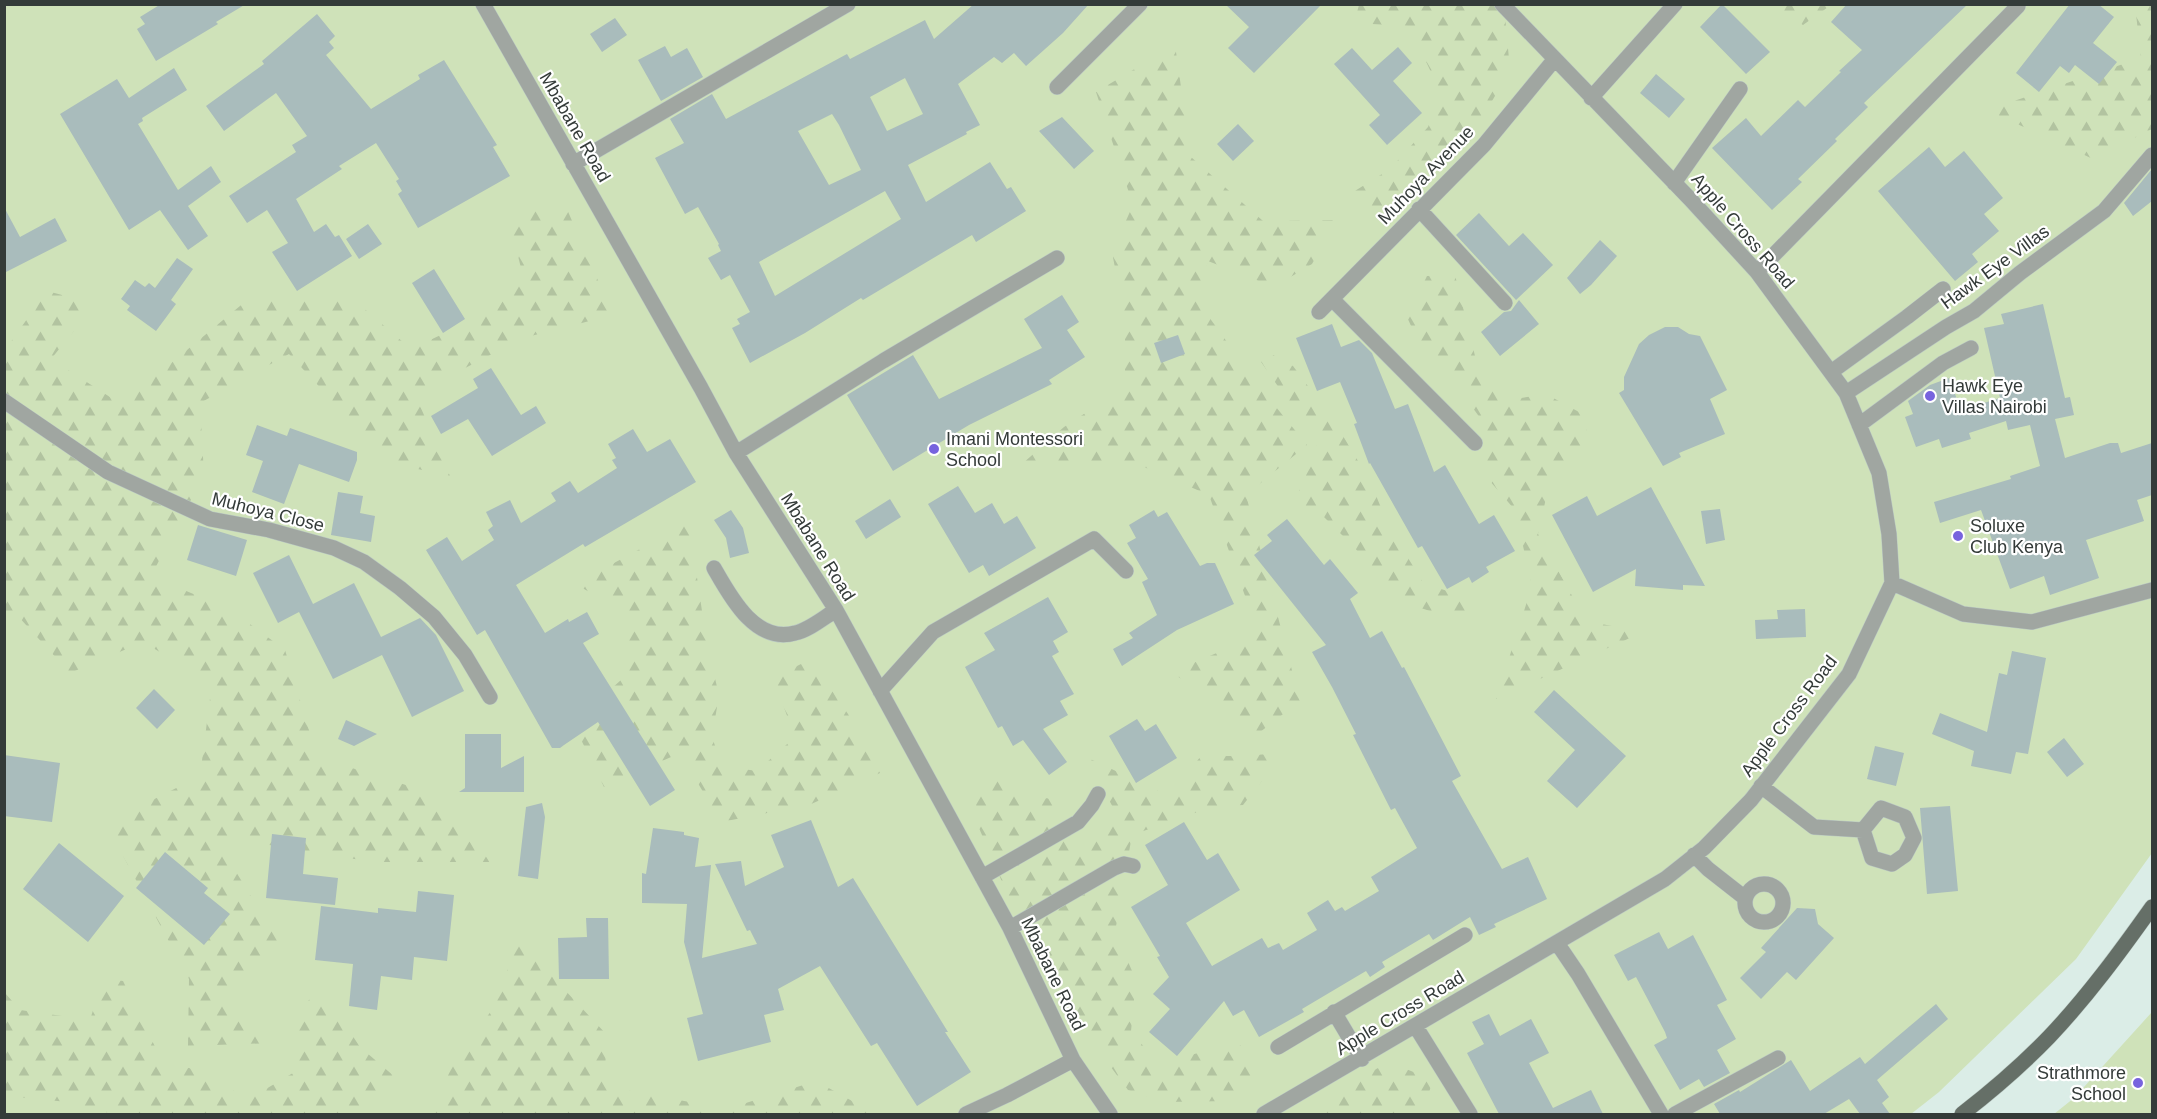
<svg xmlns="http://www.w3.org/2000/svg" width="2157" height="1119" font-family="Helvetica,sans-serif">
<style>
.green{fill:#cfe2b9}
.forest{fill:url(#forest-firs)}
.building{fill:#a9bcbc;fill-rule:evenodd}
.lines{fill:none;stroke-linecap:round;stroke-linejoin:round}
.minor-casing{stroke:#bac9c4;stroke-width:16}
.major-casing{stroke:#bac9c4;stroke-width:16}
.minor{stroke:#a0a6a1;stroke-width:15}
.major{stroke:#656f67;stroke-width:15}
.poi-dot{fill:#7763de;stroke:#fff;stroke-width:2}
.labels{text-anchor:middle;stroke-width:4.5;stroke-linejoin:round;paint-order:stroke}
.street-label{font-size:18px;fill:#343b39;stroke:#fff}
.poi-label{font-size:18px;fill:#343b39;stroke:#fff;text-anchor:start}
</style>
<defs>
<pattern id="forest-firs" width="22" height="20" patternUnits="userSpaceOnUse" patternTransform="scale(1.5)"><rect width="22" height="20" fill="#cfe2b9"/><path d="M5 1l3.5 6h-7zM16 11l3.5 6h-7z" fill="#b2c3a0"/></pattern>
</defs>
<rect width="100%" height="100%" fill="#dbede7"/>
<path class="green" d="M5,5H2152V853L2076,959L1939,1092L1911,1114H5Z
M2152,1012V1114H2054L2074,1098Z"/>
<path class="forest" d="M1359,5H1504L1510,70L1470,139L1372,228L1350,194L1390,169L1428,127L1441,93L1409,26L1354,23Z
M1772,5H1831L1803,25Z
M2135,5H2152V129L2093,159L1987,110L2141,58Z
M1175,45L1191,157L1263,221L1337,220L1312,264L1274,287L1208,261L1196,299L1258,385L1307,445L1246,495L1300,701L1255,736L1172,672L1259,635L1209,495L1137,464H1022L1064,427L1125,387V321L1112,252L1133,205L1096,92Z
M566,207L613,315L523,338L415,394L450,476L390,463L289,354L200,403L204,475L151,576L231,610L285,650L317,757L409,786L492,862H373L214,836L284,950L218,999L272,1043L188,1046L189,979L121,852L113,820L200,776L212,683L143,642L70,673L16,614L5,611V350L47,291L96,304L51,359L113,399L158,374L246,301L353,299L411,349L498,308L522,272L506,208Z
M1455,275L1477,364L1515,399L1546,394L1590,418L1578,458L1553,467L1538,534L1586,621L1643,632L1496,699L1532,586L1515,510L1476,465L1486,426L1467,400L1448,362L1426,359L1407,317L1427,276Z
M1246,340L1293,366L1334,421L1370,481L1389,527L1424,584L1485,602L1461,621L1396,600L1355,548L1323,516L1294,502L1310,466L1317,443Z
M692,521L695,564L702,611L711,662L719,695L712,737L722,766L757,771L795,737L773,678L811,659L848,714L880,773L809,805L721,822L680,753L604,787L573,723L621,680L631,615L575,584Z
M1284,753L1243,805L1206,809L1132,835L1115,932L1136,980L1131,1031L1158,1064L1238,1042L1260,1073L1231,1101L1163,1102L1128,1090L1075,1019L1035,959L979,828L974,788L991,774L1010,794L1053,799L1055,820L1073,852L1103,832L1116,813L1086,757L1169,796L1201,756H1242Z
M518,940L607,1035L604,1086L727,1109L816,1081L872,1112L862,1114H434L451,1067L494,1007Z
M103,978L123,981L162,1061L208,1073L247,1100L298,1070L296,1015L320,987L360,1047L402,1083L368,1105L358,1114H113L68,1102L5,1096V993L20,1010L90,1020Z
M1389,1062L1433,1080L1422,1114H1308L1336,1091Z"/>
<path class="building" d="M161,4H246L216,22L218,24L156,61L137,29L145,24L140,17Z
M974,4H1089L1063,33L1026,66L1014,53L1002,63L994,57L958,84L980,125L966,132L967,134L908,165L926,202L990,162L1007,189L1011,187L1026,211L976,242L972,235L863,300L861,298L805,333L750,363L732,328L740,324L737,319L750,312L730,275L721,280L708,258L721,251L718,245L719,244L698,207L685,214L655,158L684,143L670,119L712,94L726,119L847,54L850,59L925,20L934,39ZM905,78L923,114L887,131L870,97ZM832,114L839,125L861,170L829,185L798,131ZM885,191L901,219L775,296L759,262Z
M1225,4H1322L1254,73L1228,48L1249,27Z
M1722,4L1770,52L1746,74L1700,27Z
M1847,4H1968L1864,103L1868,107L1835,139L1837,141L1798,179L1802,182L1772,210L1712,148L1746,118L1761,136L1798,100L1805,107L1841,72L1839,71L1862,50L1831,22Z
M2070,4H2098L2114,17L2093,43L2117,62L2099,84L2075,65L2069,73L2060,66L2039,92L2016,73Z
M317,14L335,36L329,42L334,48L326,55L371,109L420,79L418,75L444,60L497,145L493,147L510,176L418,228L398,194L402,191L396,181L399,179L376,143L339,166L342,169L296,199L314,232L326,224L335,237L339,235L352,256L297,291L272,252L288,243L267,210L247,223L229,196L296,152L292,145L307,136L276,93L224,131L206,106L264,64L262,61Z
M615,18L627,35L602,52L590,34Z
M665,46L671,57L687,48L703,77L661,101L638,60Z
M1398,47L1412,63L1393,81L1422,113L1387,145L1369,125L1380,115L1334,64L1352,48L1372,70Z
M174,68L187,90L142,118L143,121L138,124L178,190L211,166L221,182L188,206L208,236L188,250L160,210L129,230L60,114L117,79L129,98Z
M1656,74L1685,99L1669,118L1640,93Z
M1062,117L1094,151L1074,169L1039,131Z
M1238,124L1254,141L1233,161L1217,144Z
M1929,147L1945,167L1964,151L2003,198L1984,214L1999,231L1972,254L1978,262L1955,281L1878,191Z
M2152,169V201L2133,216L2124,203Z
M4,207L20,237L55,218L67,241L4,273Z
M1479,213L1509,246L1523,233L1553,265L1516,300L1456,235Z
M368,224L382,244L359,259L346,239Z
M1600,240L1617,256L1591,285L1580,294L1567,278Z
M177,258L193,269L171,300L176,304L156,331L127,310L130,306L121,299L135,280L145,287L149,283L155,288Z
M434,269L465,319L443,333L412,283Z
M1062,295L1079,322L1067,330L1085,357L1049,380L1052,384L969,425L893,471L847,395L913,355L939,399L1042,348L1024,319Z
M1519,300L1539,324L1500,356L1481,332L1504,312L1511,311Z
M2043,304L2065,398L2070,397L2074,415L2055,419L2065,458L2110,443H2118L2121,453L2152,443V495L2137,500L2144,521L2086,540L2099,578L2050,595L2044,576L2010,589L1981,510L1940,523L1934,502L2011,479L2010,476L2040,466L2030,425L2008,430L2006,421L1969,433L1971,439L1942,448L1939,439L1916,447L1905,417L1913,414L1908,401L1930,385L1949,378L1961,410L2000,398L1984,328L2004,324L2001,314Z
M1332,324L1341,347L1359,340L1372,353L1395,409L1408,404L1434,472L1445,465L1479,524L1494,515L1515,551L1486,567L1489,572L1472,583L1469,577L1447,589L1422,546L1418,548L1370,463L1369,464L1354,424L1357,423L1340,382L1317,391L1296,338Z
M1665,327H1678L1689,334L1700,336L1727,390L1710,399L1725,434L1679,453L1681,457L1663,466L1619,393L1624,390V377L1639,344L1649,335Z
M1178,335L1185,354L1161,363L1154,343Z
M491,368L521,415L536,406L546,423L492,456L468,419L441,434L431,416L478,388L473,379Z
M257,425L287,436L290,428L357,452V460L349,482L299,464L284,504L252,492L263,461L246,455Z
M633,429L647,452L670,439L696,482L585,547L583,544L516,585L545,633L568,619L569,622L587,612L599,634L583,643L675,790L650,806L598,722L564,745L560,748H552L485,630L477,635L426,550L447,537L462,561L494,540L488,530L493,526L486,512L510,500L521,523L556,501L551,493L570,481L578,493L617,468L612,460L616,458L608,444Z
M958,486L975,513L992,503L1004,524L1017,516L1036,548L989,576L983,565L969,573L928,504Z
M1651,487L1705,586L1683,585V590L1635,586L1636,569L1593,592L1552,515L1587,496L1597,516Z
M338,492L363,496L360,513L375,516L371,542L331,535Z
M890,499L901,517L866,539L855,521Z
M1720,509L1725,540L1706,544L1701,511Z
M731,510L743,528L749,553L730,558L726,538L714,520Z
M1154,510L1158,517L1167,512L1200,566L1207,563H1215L1234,604L1177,630L1122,666L1113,649L1133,638L1129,633L1157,615L1142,582L1148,579L1127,543L1136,538L1129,525Z
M1287,519L1324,565L1330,559L1358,593L1350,599L1370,638L1382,631L1402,668L1404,667L1461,776L1452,781L1502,869L1528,857L1547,899L1494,924L1496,927L1479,935L1470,917L1433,940L1429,934L1382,962L1385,967L1370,977L1366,971L1302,1009L1304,1012L1259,1037L1244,1010L1233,1016L1224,1001L1177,1056L1149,1032L1170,1009L1153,994L1169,977L1157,957L1160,956L1131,907L1168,885L1145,845L1184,822L1207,860L1218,853L1240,890L1186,923L1212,966L1262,938L1268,948L1279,943L1283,950L1317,930L1307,913L1328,900L1335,911L1342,907L1345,911L1379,891L1371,877L1417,848L1395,808L1391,810L1353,735L1356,734L1332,687L1312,652L1326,645L1254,555L1272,541L1267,535Z
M198,525L247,540L236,576L187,560Z
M289,555L313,604L354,583L381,637L420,618L436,635L464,691L412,717L382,655L333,679L299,612L278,623L253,573Z
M1048,597L1068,632L1053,641L1059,652L1052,656L1074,694L1060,701L1068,715L1043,729L1067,762L1049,775L1023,740L1013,746L1002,726L998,728L965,667L995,650L984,633Z
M1805,609L1806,637L1756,639L1755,620L1778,619L1777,610Z
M2012,651L2046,658L2028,754L2016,752L2011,774L1971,766L1974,751L1932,734L1940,713L1987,732L1999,673L2007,675Z
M154,689L175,710L157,729L136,708Z
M1554,690L1626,756L1577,808L1547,781L1575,750L1534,712Z
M1137,719L1145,731L1156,724L1177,758L1136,783L1109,736Z
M346,720L377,734L354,746L338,739Z
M465,734H501V768L524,756V792H459L465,788Z
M2064,738L2084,764L2067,777L2047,752Z
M1875,746L1904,753L1896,786L1867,779Z
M4,755L60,763L52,822L4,816Z
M542,803L545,817L538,879L518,876L526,807Z
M1950,806L1958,891L1927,894L1920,808Z
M811,820L838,887L853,878L948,1032H945L971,1072L917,1106L877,1043L871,1046L820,966L778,989L784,1010L764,1015L771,1042L698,1061L687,1018L703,1014L684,942L687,904L642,903V873L646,874L653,828L684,832V835L699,838L695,867L711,865L702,958L757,944L750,930L747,931L715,864L741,861L745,886L784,867L771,835Z
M272,834L306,838L303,874L338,878L335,905L266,898Z
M59,843L124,896L88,942L23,889Z
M165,852L208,888L204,893L230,914L204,945L136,888Z
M418,891L454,895L447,961L414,957L412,980L381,976L377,1010L349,1006L353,964L315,960L321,906L378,913V908L416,912Z
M1797,908L1815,909L1818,924L1834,938L1796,980L1787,972L1761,999L1740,978L1766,952L1761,948Z
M586,918H608L609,979H559L558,938L587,937Z
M1659,932L1668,949L1693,935L1727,1000L1717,1005L1736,1039L1717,1050L1730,1073L1704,1087L1699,1079L1680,1090L1654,1045L1667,1038L1665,1032L1636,977L1628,981L1614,955Z
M1936,1004L1948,1019L1877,1080L1889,1097L1882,1103L1890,1114H1860L1849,1099L1824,1114H1720L1714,1104L1739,1090L1740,1092L1791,1060L1810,1091L1860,1057L1865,1064Z
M1489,1014L1500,1036L1531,1019L1549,1053L1529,1063L1553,1108L1591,1090L1603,1114H1499L1467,1053L1484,1044L1472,1022Z"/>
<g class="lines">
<g class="minor-casing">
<path id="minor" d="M483,4L701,388L736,453L836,610L1010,928L1073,1060L1110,1114
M1057,87L1140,4
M1591,98L1675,4
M573,164L848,4
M1674,183L1740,89
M1419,209L1505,303
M1757,272L2018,6
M1332,299L1475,443
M1319,312L1484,145L1554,60
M1831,372L1907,317L1943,289
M1846,393L1946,327L1974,311L2020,273L2104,211L2152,155
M4,401L108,472L210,519L269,530L334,548L364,562L400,588L434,617L465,655L490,697
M1859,425L1943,363L1971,348
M736,453L883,361L1057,258
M714,568C730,596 755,644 795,633C809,630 823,618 836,610
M1892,583L1963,614L2032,622L2152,590
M880,691L933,632L1094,539L1126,571
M1761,786L1814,827L1863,830L1881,808L1905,817L1914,838L1905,855L1892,864L1872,858L1863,830
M1694,855L1708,869L1745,898
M982,877L1078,822L1092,805L1098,794
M1745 903a19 19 0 1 1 38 0a19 19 0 1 1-38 0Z
M1010,928L1114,868L1124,864L1133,866
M1557,943L1578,974L1661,1114
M1334,1012L1362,1059
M1416,1027L1470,1114
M1278,1047L1465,935
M966,1114L1007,1095L1073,1060
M1264,1114L1665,879L1704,848L1751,800L1849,674L1892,583L1889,534L1879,473L1846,393L1757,272L1690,199L1502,4
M1675,1114L1778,1058"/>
</g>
<g class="major-casing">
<path id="major" d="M1962,1114C1993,1090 2022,1065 2049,1037C2087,997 2120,952 2152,907"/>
</g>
<use href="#minor" class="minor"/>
<use href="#major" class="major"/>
</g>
<g class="poi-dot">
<circle cx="1930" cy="396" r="6"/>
<circle cx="934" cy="449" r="6"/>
<circle cx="1958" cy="536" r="6"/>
<circle cx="2138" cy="1083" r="6"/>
</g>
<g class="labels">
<g class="street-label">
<text transform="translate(575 127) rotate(60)" y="6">Mbabane Road</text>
<text transform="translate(1426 175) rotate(-46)" y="6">Muhoya Avenue</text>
<text transform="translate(1743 231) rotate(49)" y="6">Apple Cross Road</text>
<text transform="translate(1995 267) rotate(-36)" y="6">Hawk Eye Villas</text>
<text transform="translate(268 512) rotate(14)" y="6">Muhoya Close</text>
<text transform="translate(818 547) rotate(58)" y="6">Mbabane Road</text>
<text transform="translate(1789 716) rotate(-53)" y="6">Apple Cross Road</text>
<text transform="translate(1053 974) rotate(64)" y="6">Mbabane Road</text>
<text transform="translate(1400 1013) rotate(-31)" y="6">Apple Cross Road</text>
</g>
<g class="poi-label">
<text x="1942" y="392">Hawk Eye<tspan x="1942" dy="21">Villas Nairobi</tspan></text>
<text x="946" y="445">Imani Montessori<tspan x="946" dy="21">School</tspan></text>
<text x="1970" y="532">Soluxe<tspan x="1970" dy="21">Club Kenya</tspan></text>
<text x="2126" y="1079" text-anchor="end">Strathmore<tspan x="2126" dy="21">School</tspan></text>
</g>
</g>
<rect width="2157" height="1119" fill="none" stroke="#343b39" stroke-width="12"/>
</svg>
